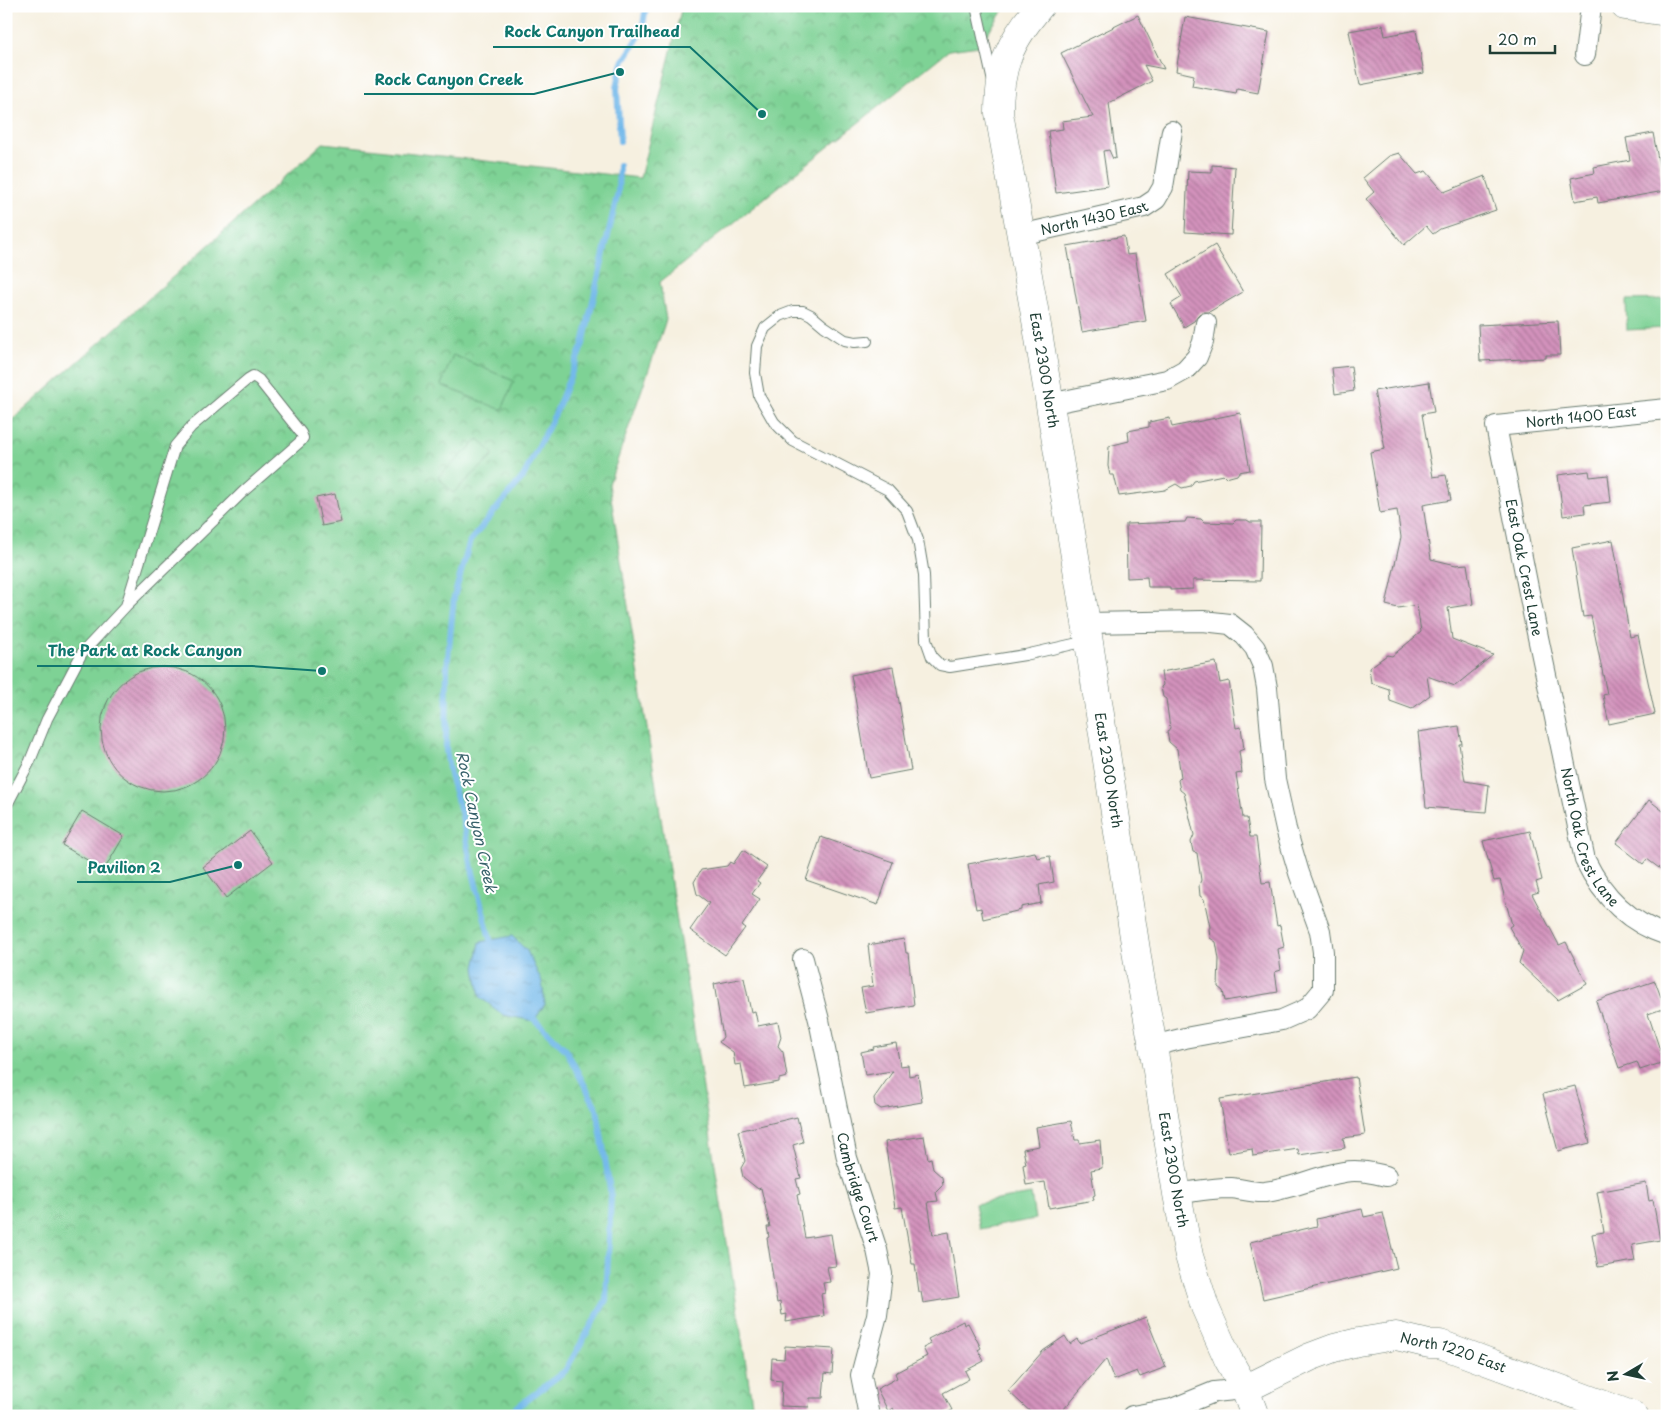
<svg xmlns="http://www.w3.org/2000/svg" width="1673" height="1422" font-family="'Playpen Sans',sans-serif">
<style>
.park{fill:url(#park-crowns);stroke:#4e8864}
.garden{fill:#7ed295;stroke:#4e8864}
.water{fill:url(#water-ripples);stroke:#497b8f}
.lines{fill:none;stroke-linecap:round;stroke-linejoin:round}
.stream{stroke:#73b9ea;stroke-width:6}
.building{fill:url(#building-back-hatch)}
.lane-casing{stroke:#6a7c70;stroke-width:12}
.street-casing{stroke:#6a7c70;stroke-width:22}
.secondary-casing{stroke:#6a7c70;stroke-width:29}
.lane{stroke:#fff;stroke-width:10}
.street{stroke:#fff;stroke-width:20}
.secondary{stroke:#fff;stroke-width:28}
.labels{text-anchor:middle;stroke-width:4;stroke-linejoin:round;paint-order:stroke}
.street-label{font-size:14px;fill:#1f3d34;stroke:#fff}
.water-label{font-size:15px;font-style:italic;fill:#38626b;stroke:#fff}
.leader{fill:none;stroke:#0f766e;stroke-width:2}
.callout-dot{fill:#0f766e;stroke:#fff;stroke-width:2}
.callout-label{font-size:15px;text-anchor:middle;font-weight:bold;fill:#0f766e;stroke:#fff;stroke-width:4;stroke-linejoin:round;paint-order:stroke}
</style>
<defs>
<pattern id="park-crowns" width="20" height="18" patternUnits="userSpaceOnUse" patternTransform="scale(1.25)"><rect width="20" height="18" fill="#7ed295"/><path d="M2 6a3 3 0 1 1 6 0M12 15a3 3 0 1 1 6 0" fill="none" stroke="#67ac7a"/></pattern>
<pattern id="water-ripples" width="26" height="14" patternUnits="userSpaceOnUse" patternTransform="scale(1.25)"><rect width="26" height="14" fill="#73b9ea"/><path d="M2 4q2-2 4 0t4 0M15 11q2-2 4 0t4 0" fill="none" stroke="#5e98be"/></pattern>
<pattern id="building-back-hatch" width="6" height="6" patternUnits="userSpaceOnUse" patternTransform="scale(1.25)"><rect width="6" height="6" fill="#d392bc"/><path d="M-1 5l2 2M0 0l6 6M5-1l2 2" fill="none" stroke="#ab789a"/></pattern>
</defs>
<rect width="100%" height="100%" fill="#fff"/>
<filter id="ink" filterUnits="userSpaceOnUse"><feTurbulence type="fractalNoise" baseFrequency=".02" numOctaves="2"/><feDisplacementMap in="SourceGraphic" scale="10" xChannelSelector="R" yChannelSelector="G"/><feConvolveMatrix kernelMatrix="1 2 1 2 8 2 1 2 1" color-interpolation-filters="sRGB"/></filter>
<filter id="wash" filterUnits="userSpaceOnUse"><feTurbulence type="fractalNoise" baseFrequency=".0096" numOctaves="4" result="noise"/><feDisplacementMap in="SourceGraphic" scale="20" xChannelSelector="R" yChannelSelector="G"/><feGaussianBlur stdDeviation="1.12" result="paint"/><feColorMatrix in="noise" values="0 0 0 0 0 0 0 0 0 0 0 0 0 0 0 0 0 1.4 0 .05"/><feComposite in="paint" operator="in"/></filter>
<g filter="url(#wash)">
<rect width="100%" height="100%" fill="#f6f0e0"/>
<path class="park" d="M682,6H1006L979,46L949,50L660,282L666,320L609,484L754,1416H6V426L323,143L640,178Z"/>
<path class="garden" d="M1667,299V328L1627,330L1626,300Z
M453,355L514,381L502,410L441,385Z
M479,439L494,455L453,493L438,477Z
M1031,1194L1035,1219L980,1229L975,1204Z"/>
<path class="water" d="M512,936L527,951L542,982L545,1004L534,1021L503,1015L480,997L475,968L480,942Z"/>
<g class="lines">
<path class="stream" d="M620,141L617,88L620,72L624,60L642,32L646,6
M492,947L472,869L462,816L450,775L446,750L447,668L454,597L470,541L523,477L556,412L583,344L618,192L619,165
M505,1416L565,1371L606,1300L611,1196L597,1109L566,1050L531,1016"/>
</g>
<g id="blocks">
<path class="building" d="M1138,15L1164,69L1144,65L1152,81L1109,103L1116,158L1113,159L1109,150L1103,151L1108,186L1056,193L1048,131L1063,129L1062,121L1093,117L1061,53Z
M1185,17L1269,32L1258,93L1237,89L1236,94L1192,86L1194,75L1176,71Z
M1383,25L1385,36L1416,30L1424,73L1360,85L1349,31Z
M1653,133L1664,191L1598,203L1597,197L1575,201L1571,178L1595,173L1594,167L1630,160L1626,138Z
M1399,153L1417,174L1426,171L1444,192L1485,176L1496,210L1440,229L1433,234L1426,226L1404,245L1366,199L1374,192L1363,178L1389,156Z
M1212,165L1235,167L1231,235L1185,232L1188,171L1212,172Z
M1124,236L1127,255L1135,254L1146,321L1082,332L1067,246Z
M1215,245L1243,292L1209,312H1201L1197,316L1194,321L1184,327L1171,304L1182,297L1168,274Z
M1558,321L1560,355H1546V358L1480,361L1478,325Z
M1351,366L1354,391L1335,394L1332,368Z
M1429,382L1434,412L1422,414L1433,477L1446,475L1451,500L1423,505L1431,559L1456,565L1467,564L1473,604L1448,608L1452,639L1493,655L1455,686L1427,676L1430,695L1412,709L1390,701L1389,689L1371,683L1369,668L1387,655L1392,656L1421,632L1417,605L1398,608L1386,605L1401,537L1397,510L1380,513L1370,452L1385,449L1374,391Z
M1240,413L1250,470L1239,472L1237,475L1226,478L1223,475L1194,481L1191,486L1182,488L1176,484L1165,490L1119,496L1114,475H1110L1108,466L1109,446L1129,441L1128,431L1149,427V422L1170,418L1172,427Z
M1589,471L1590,477L1608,475L1611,502L1584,505L1585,513L1563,516L1558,475Z
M335,494L341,522L322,526L316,498Z
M1187,518L1201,519L1204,522L1233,523L1236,520H1247L1250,522H1261L1260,581L1193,580V589L1170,590V587H1148L1147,577L1127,578L1126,524L1185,522Z
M1613,540L1630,637L1638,635L1655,714L1609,724L1603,695L1607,694L1591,616L1583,617L1572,548Z
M1216,662L1220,683L1229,681L1236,728L1241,727L1244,749L1239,751L1242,773L1236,774L1243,818H1247L1250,837H1256L1262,883L1270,882L1277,926L1280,925L1284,947L1278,949L1281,970L1275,972L1278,992L1225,1001L1223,991L1218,987L1219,959L1216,942L1210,938L1209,929L1210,927L1204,899L1200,896L1199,885L1201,880L1197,853L1193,852L1191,842L1194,835L1184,793L1180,790L1178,780L1181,777L1177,749L1169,742L1167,732L1170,728L1166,699L1163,697L1161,687L1163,685L1161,672Z
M101 729a62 62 0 1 1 124 0a62 62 0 1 1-124 0Z
M893,667L911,770L869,778L851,675Z
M1459,726L1462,744H1459L1465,781L1489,785L1486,812L1426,807L1418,732Z
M1649,800L1667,814V874L1647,859L1643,864L1616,843Z
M82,811L124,836L104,870L62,845Z
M250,831L273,862L226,898L203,867Z
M1530,831L1542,880L1536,882L1539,892L1532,894L1559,945L1566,942L1587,984L1558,1000L1519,963L1523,951L1509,927L1512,925L1500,880L1494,881L1483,841Z
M821,837L893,862L878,905L806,880Z
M743,850L767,867L757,881L760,883L752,894L760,899L742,926L745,928L725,955L690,930L709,903L697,894L694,882L701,870L727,866L730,862L733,864Z
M1035,852L1037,858L1050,856L1054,882L1039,885L1041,903L1021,907V910L983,919L981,908L976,909L968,864Z
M904,939L906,953H908L914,1005L866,1013L861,988L873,986L868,945Z
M744,978L751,1012L755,1011L758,1026L778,1022L781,1037L778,1046L783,1052L787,1077L779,1079V1082L745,1088L741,1064L735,1065L733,1052L719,1042L723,1037L714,984Z
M1655,981L1665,1008L1648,1014L1664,1062L1640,1070L1637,1062L1619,1068L1596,1001Z
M896,1043L900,1066L908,1065L909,1076L918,1074L922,1102L881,1109L875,1105L874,1098L893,1071L865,1075L861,1052L874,1049L873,1047Z
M1356,1077L1365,1135L1343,1138L1345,1148L1299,1155L1298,1149L1253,1156L1252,1149L1229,1153L1220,1099Z
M1575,1086L1590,1143L1558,1151L1543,1094Z
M797,1117L803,1142L793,1145L801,1178L796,1179L800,1194L797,1195L805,1238L831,1234L836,1266L827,1267L830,1282L823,1283L825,1293L821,1294L824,1316L786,1322L787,1314L782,1315L780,1302L777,1303L767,1238L769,1237L767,1227H770L761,1188L758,1189L743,1177L741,1168L745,1161L738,1131Z
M1071,1121L1075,1140H1079L1080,1143L1100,1140L1102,1168L1091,1170L1095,1195L1093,1196L1094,1200L1049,1208L1045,1182L1026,1185L1023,1165L1026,1164L1023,1149L1039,1146L1036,1127Z
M924,1136L928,1159L931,1158L933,1169L942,1177L943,1185L936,1192L938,1201L928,1202L933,1235L949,1232L959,1297L923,1303L921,1292H919L915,1264H912L902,1207L895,1208L885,1142Z
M1646,1183L1649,1201L1653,1200L1660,1240L1632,1245L1635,1261L1598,1267L1592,1234L1604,1232L1597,1192Z
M1362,1209L1364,1217L1383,1213L1397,1268L1263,1299L1250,1242L1317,1226L1316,1219Z
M1146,1317L1166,1367L1140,1377L1137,1371L1114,1380L1106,1359L1058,1416H1035L1008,1391L1043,1351L1065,1336L1070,1344L1077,1339L1080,1343Z
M963,1321L964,1325L968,1323L981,1348L978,1350L984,1361L965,1371L969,1379L943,1393L952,1410L942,1416H897L893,1408L888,1411L877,1389L897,1378L895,1373L927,1356L923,1348L931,1344L928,1339Z
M785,1346L834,1349L832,1374L825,1373L823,1398H810L809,1407L781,1406L782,1381L771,1380L772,1358L784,1359Z"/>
</g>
</g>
<g filter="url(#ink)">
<use href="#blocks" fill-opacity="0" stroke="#6a7c70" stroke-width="1"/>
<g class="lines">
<g class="lane-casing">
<path id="lane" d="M976,6L993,82
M867,341L855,342L845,340L824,326L811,315L803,311H793L780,316L765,328L757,346L755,373L759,396L774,422L793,441L888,490L907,511L918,540L924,575L926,640L932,657L940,665L950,667L1025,655L1087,641
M6,807L30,761L47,719L82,653L126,606L245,490L301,441L303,438L301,433L259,380L253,376L248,379L191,427L175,446L126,606"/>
</g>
<g class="street-casing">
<g id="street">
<path d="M1585,55L1591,6"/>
<path id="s1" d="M1020,235L1144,207L1156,199L1163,187L1172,131"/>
<path d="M1049,404L1167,380L1185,370L1197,357L1203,342L1206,323"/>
<path id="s2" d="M1667,409L1496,426L1535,623L1585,860C1602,895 1629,923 1667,935"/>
<path d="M1086,623L1203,621L1230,624L1244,635L1255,648L1263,666L1267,688L1275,779L1286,829L1299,873L1320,931L1323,952V990L1307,1009L1282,1020L1185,1038L1153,1046"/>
<path id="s3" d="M803,959L819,1020L847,1158L877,1250L882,1274L877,1315L861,1375L869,1416"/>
<path d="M1177,1194C1195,1191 1212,1188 1231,1188C1242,1189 1254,1193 1265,1192C1291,1189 1317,1176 1344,1172C1358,1169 1372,1173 1386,1176"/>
<path d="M1132,1416L1172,1409L1214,1392L1245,1389"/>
</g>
</g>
<g class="secondary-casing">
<g id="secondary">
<path id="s4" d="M1040,6C1010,41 999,66 999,113L1036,320L1086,623L1140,976L1153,1046L1177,1194L1189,1256L1205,1307L1228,1359L1245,1389L1255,1416"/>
<path d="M1625,6L1667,12"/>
<path id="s5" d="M1245,1389L1310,1357L1334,1348L1358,1342L1396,1336L1429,1344H1440L1634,1416"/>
</g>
</g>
<use href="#lane" class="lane"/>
<use href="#street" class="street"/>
<use href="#secondary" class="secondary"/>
</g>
</g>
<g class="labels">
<g class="street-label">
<text dy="5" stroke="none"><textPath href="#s1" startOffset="76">North 1430 East</textPath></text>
<text dy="5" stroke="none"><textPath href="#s4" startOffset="379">East 2300 North</textPath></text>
<text transform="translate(1581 417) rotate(-6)" y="5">North 1400 East</text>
<text dy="5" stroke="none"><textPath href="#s2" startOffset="316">East Oak Crest Lane</textPath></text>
<text dy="5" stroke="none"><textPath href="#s4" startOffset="784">East 2300 North</textPath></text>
<text dy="5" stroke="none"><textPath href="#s2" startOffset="595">North Oak Crest Lane</textPath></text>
<text dy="5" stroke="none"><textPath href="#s4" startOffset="1189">East 2300 North</textPath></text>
<text dy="5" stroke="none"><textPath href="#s3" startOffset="235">Cambridge Court</textPath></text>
<text dy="5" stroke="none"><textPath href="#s5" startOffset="221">North 1220 East</textPath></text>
</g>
<g class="water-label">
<text transform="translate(476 822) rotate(78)" y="5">Rock Canyon Creek</text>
</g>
</g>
<path class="leader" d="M762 114L690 47H493M620 72L534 94H364M322 671L252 666H37M238 865L170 882H77"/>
<g class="callout-dot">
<circle cx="762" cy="114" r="5"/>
<circle cx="620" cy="72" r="5"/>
<circle cx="322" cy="671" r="5"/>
<circle cx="238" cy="865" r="5"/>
</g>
<g class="callout-label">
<text x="592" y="37">Rock Canyon Trailhead</text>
<text x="449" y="85">Rock Canyon Creek</text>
<text x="145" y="656">The Park at Rock Canyon</text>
<text x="124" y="873">Pavilion 2</text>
</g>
<rect width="1673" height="1422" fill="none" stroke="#fff" stroke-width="25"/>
<g transform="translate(1626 1374) rotate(261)" stroke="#ffffff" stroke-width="4" paint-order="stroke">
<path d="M0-4L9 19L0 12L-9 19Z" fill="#1f3d34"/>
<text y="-8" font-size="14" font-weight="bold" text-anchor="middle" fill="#1f3d34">N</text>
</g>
<path d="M1490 45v8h65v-8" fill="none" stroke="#1f3d34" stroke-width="2.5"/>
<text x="1498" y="45" font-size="15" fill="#1f3d34" stroke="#ffffff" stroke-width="4" paint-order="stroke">20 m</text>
</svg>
